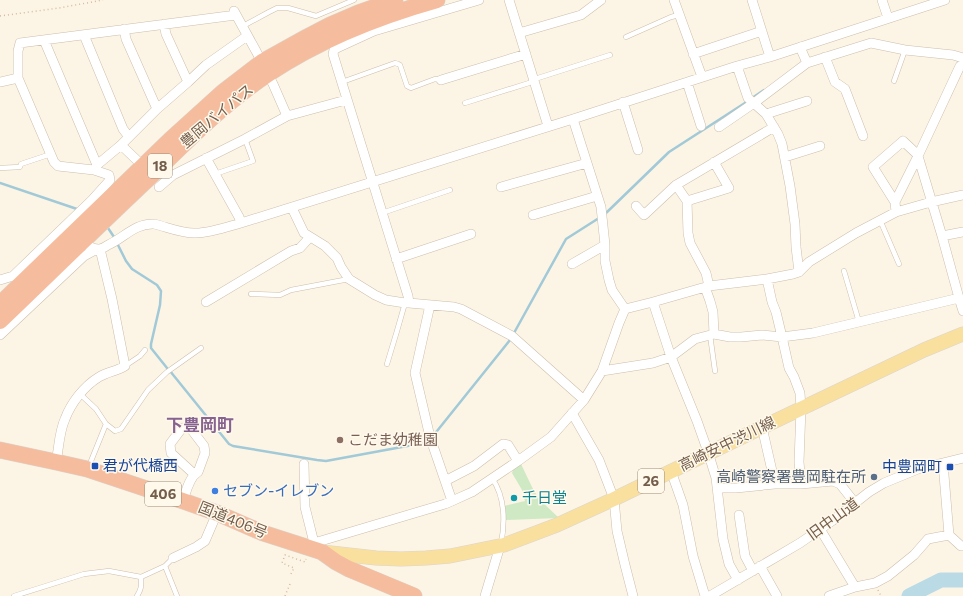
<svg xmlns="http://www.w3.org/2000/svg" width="963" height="596" font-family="Commissioner,'Noto Sans JP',sans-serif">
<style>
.green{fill:#cfe9c4}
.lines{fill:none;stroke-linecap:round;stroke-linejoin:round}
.stream{stroke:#a1c9d7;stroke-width:2.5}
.river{stroke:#badbe5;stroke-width:15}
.lane-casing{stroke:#cdbeac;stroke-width:5.5}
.street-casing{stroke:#cdbeac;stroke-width:10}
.primary-casing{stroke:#dbd5d0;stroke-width:15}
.highway-casing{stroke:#dbd5d0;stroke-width:17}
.path{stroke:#d6baa1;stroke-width:1.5;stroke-dasharray:1 3;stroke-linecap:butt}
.lane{stroke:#fff;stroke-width:4.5}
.street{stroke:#fff;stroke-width:9}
.primary{stroke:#f9e09f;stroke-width:14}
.highway{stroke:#f5bd9e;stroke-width:16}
.education-dot{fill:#8d6e63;stroke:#fff9ec;stroke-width:1.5}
.transit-dot{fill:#1a4fb4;stroke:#fff9ec;stroke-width:1.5}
.service-dot{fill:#5c6f8a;stroke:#fff9ec;stroke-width:1.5}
.shop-dot{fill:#3f7fe0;stroke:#fff9ec;stroke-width:1.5}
.culture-dot{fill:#0f9aa8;stroke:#fff9ec;stroke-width:1.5}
.labels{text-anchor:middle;stroke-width:3;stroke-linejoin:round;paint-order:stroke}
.shield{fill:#fff9ec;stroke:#9e8c7b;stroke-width:1}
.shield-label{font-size:14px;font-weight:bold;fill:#745e4b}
.street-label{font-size:15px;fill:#745e4b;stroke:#fff9ec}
.education-label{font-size:15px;fill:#785e54;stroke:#fff9ec;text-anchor:start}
.transit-label{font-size:15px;fill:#164399;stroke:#fff9ec;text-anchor:start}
.service-label{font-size:15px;fill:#4e5e75;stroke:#fff9ec;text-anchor:end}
.shop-label{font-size:15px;fill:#366cbe;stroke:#fff9ec;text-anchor:start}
.culture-label{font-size:15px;fill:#0d838f;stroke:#fff9ec;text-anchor:start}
.quarter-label{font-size:17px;font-weight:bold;fill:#866391;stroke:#fff9ec}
</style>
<rect width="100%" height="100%" fill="#fcf5e5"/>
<path class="green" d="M521,464L532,487L539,499L559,518L506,520L504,506L525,501L522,490L512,473L513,470Z"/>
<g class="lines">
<path class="stream" d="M752,98L764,90
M0,183L77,209
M605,214L669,152L748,101
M108,228L114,237
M118,245L126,261L132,269L157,285L161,291L160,305L151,344V348L167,368
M514,333L566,239L599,218
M170,371L229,444L233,446L317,460L326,461L429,442
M433,436L510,340"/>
<path class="river" d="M909,596L941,580H963"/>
<g class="lane-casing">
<path id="lane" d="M243,26L269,12L277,8H288L316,16L354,0
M626,37L671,17L679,15
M894,81L905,50
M342,82L395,63L398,64L400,65L407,86L411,88L435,79L441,80
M465,103L529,83L538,78L610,55
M0,168L20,167L21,164L51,154
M215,174L253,161L245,139
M382,213L450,190
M880,220L899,264
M844,271L859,322
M251,294L280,295L291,290L349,279
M710,335L715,371
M387,364L397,331L405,303
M125,366L140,356L145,350
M80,394L96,409L106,424L115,431L121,429L148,390L167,372L201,348
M89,466L106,424
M492,478C505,497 505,523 501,544
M165,566L177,596
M14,596L84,574L109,571L141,577L165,566L173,558
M137,596C142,588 141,586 141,577"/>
</g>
<g class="street-casing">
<path id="street" d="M509,0L548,126
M674,0L702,77
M752,0L770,57
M882,0L888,18
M234,11L256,51L273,84L287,116
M236,15L20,43L18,51V78L54,162L58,166L94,170L97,165L121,145L157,109L188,82L206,65L247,36
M164,24L166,34L188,82
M124,29L126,39L157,109
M519,33L581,15L601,0
M84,35L123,129L129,137
M44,40L97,165
M800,47L807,63L871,43L905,50L953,55L963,58
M693,54L762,31
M825,57L835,82L845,89L863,136
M737,66L748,98L766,114L778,134L782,144L790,186L795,224L796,247L799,272
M441,80L526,54
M0,82L18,78
M687,82L701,126
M623,102L638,150
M766,114L807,101
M719,127L754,103L807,63
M121,145L143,166
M918,156L942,236L959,298L963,311
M785,157L820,146
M206,158L239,217L241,223
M159,187L173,175L245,139L287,116L346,100
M501,187L587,163
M687,201L729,188L714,162
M895,202L873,167L903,141L918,155
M636,206L644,215L676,185
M292,208L304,233L325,246L337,258L341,267L349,279L375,295L386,300L405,303H409L454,307L461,309L512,336L584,400
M896,212L895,202L918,156L960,66L963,65
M533,215L597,196
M942,236L963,232
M81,242C86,245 94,249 99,249C102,249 105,247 108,245C124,238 135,223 154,224C167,227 183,234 196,233C210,233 227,227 241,223L573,119L737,66L770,57L945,0
M396,259L471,234
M572,264L605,245
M767,279L772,302L776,312L782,337L789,368L794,377L800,393L801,408L799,462L801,484
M0,280L13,276L92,200L110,180L109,175L94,170
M709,286L706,273L690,243L688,233L687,201L676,185L774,127
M705,287L710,301L713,312L714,334
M206,302L291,251L300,248L310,237
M653,302L671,357L697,421L708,452L716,478L723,539L729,564L738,580
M409,303L408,296L333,54L334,50L337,48L374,31L479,0
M430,305L415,373L430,437L452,501
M625,309L653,302L709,286L767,279L793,274L799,272L809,262L856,233L896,212L931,202L963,195
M0,335L84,256L97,249
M602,371L653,363L671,357L695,339L714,334L730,337H741L762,335L782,337L813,333L959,298
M572,413L599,460L614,499L617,531L625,565L633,596
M762,427L775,484
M56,462C59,448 59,432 65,419C71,403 84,386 99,377C107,372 117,371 125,366L112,299L100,249
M943,463L949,535L961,546H963
M304,464L305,507L314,543
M671,471L683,505L693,556L705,596
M445,481L474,466L503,444L508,445L518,461
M717,488H736L775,484H801L833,481L840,484L855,503
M183,501C186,492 189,477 198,472L205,453L204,446L191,429L188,428H182L170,444L171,453L194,474
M739,515L745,556L753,571
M820,529L855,587
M312,549L314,543L445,504L452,501L472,492L518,461L551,437L584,400L602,371L619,323L625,309L612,290L609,280L605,261V245L601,207L573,119
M173,558L196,547L205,541L217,513
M760,566L777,596
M485,596L500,546
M710,596L800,543L832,521L869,492L884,483L918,469L963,458
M829,596L855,587L875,583L888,576L914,555L928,539L949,535"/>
</g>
<g class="primary-casing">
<path id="primary" d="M322,552L376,558L401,559L426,558L450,556L504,545L557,525L614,499L773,422L924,350L963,334"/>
</g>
<g class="highway-casing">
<path id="highway" d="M0,304L170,140L223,92L262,62L307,37L330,25L358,13L395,0
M0,321C49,274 98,226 148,179C186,142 224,103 268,74C320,39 377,17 437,0
M0,450L56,462L87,469L183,501L217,513L263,533L322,552L336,562L349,569L414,596"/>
</g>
<path class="path" d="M0,16L59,8L103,0
M291,574L294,568L282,563L285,555L305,562L306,559
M878,590L881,596
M285,596L290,584"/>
<use href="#lane" class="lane"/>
<use href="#street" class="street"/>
<use href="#primary" class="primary"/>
<use href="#highway" class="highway"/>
</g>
<circle class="education-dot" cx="340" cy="440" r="4"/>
<g class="transit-dot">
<rect x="91" y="462" width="8" height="8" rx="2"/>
<rect x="946" y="463" width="8" height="8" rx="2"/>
</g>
<circle class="service-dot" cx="874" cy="477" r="4"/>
<circle class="shop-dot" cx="215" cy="491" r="4"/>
<circle class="culture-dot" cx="514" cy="498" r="4"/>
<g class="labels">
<g class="shield">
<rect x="148" y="154" width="24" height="24" rx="3"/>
<rect x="638" y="469" width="26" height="24" rx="3"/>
<rect x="145" y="482" width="36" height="24" rx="3"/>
</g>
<g class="shield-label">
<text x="160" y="171">18</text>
<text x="651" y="486">26</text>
<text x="163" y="499">406</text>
</g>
<g class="street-label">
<text transform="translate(217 116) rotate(-40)" y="5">豊岡バイパス</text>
<text transform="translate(727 444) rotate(-26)" y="5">高崎安中渋川線</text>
<text transform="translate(833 519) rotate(-36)" y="5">旧中山道</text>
<text transform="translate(233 520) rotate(22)" y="5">国道406号</text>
</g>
<g class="education-label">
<text x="348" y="445">こだま幼稚園</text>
</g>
<g class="transit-label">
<text x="103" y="471">君が代橋西</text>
<text x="942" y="472" text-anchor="end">中豊岡町</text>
</g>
<g class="service-label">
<text x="866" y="482">高崎警察署豊岡駐在所</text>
</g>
<g class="shop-label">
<text x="223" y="496">セブン-イレブン</text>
</g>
<g class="culture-label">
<text x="522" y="503">千日堂</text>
</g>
<g class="quarter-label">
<text x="200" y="431">下豊岡町</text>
</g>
</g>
</svg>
